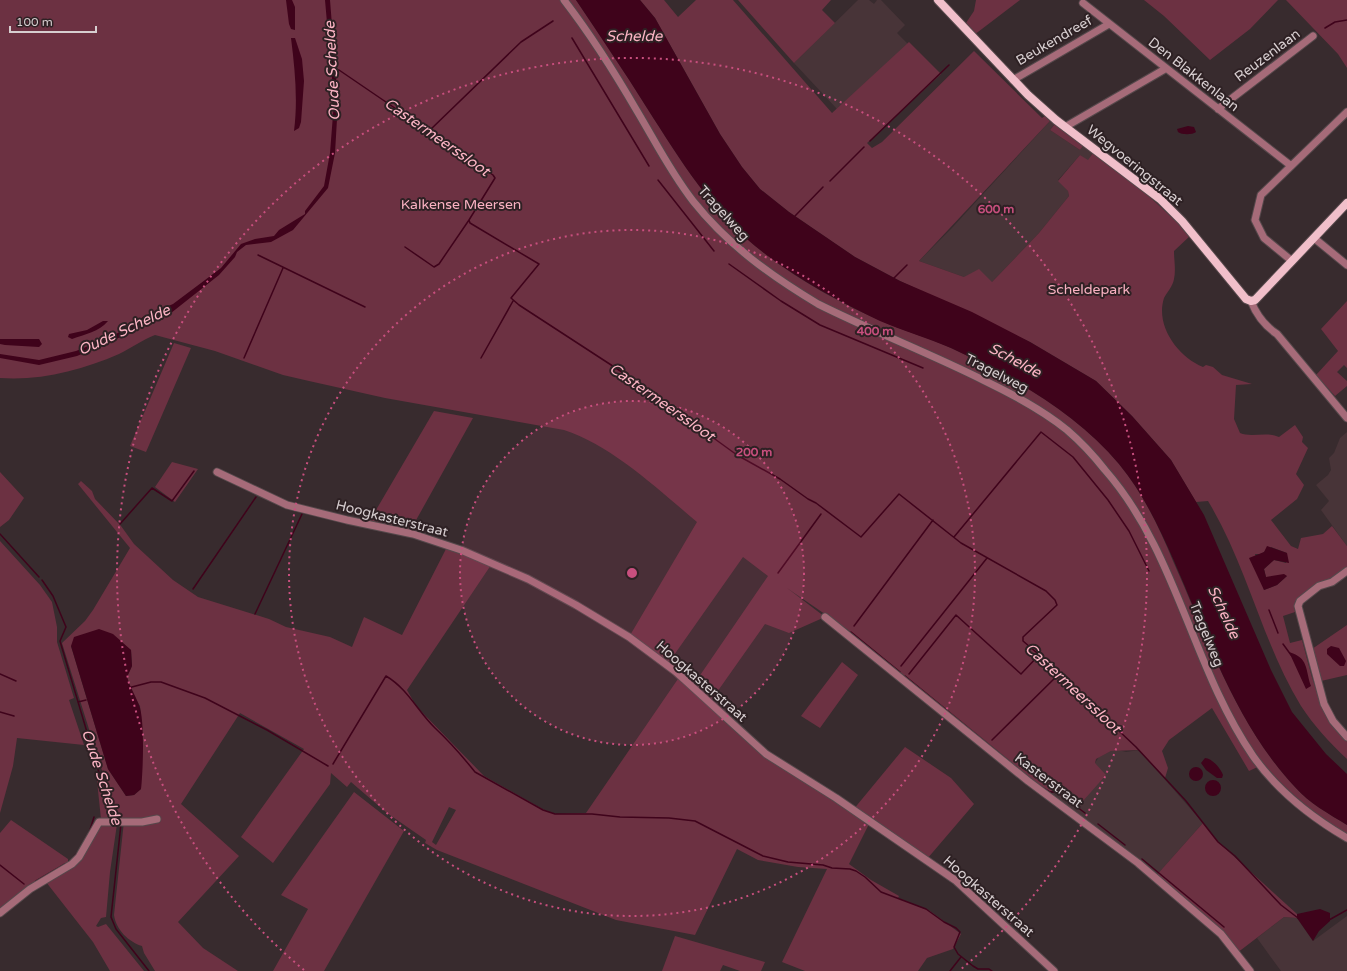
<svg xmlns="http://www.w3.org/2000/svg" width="1347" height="971" font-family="'Varela Round',sans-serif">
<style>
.built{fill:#483438}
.green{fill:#6c3142;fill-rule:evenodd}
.water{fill:#3f031b}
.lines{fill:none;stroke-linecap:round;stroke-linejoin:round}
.stream{stroke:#3f031b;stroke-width:1.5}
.minor-casing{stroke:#55484b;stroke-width:9}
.major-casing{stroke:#55484b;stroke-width:10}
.minor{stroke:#a66b79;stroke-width:7}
.major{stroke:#f1bfca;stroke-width:8}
.ring{fill:none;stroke:#c84f7e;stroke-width:2;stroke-dasharray:2 4}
.labels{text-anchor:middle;stroke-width:4;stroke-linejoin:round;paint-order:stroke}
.street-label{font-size:14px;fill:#d7ced0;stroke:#2e2124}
.park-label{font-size:14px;fill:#f9b1c1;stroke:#2e2124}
.water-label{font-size:15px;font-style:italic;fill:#fdb5c5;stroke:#2e2124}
.centre{fill:#c84f7e;stroke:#2e2124;stroke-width:2}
.ring-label{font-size:12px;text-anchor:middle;font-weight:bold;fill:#c84f7e;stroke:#2e2124;stroke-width:4;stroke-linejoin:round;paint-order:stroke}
</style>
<rect width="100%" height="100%" fill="#382b2e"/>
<path class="built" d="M858,0H869L874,4L877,0H881L905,25L897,33L908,44L837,109L794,63Z
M1050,121L1055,124L1050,130L1080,150L1083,146L1093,153L1088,161L1080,155L1058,180L1068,191L1069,196L1039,233L992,282L964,277L919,261L951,229Z
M1347,432V546L1321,510L1329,501L1316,485L1328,475L1331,470L1329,458L1334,453L1340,438Z
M1118,750L1126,752L1139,750L1203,823L1154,878L1049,796L1061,784L1095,763L1099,757L1111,751Z
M1347,916V971H1281L1257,938L1284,917L1297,918L1313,941Z"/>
<path class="green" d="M0,0H576C600,36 624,71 647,108C681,161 713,214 764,253C800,281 843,305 886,323C907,332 930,338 951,348C1012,377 1076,412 1119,464C1143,493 1159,527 1173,561C1208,639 1236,724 1295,787C1309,803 1329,814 1347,825V834C1315,814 1288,793 1264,764L1249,771L1212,708L1169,740L1162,751L1168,768L1165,778L1139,750L1111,751L1096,759L1095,763L1106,775L1083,801L1061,784L1050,792L1026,775L851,632L787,588L825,617L789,633L765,624L710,702L757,746L853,810L905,747L951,778L974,804L927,859V857L882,826L869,824L849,864L871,880L899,896L898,898L930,911L961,934L953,949L927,958L918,971H805L782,962L827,869L798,867L758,860L737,849L695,935L616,920L437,850L425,843L426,840L387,813L351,782L347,787L331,773L330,784L273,863L241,837L304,749L240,713L181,804L239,856L178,922L203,948L238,971H155L144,953L142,946C129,942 116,930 114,915L124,821L101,819L97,781L103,779L104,777L62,643L85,621L93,610L130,548L78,484L81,481L92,491L95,499L121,526L134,544L173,580L198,597L269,619L286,627L330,637L352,647L364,617L402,635L447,547L491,565L407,690L416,706L484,776L546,811L557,814L586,813L680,676L692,687L768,576L743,557L667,665L629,637L697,522C659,490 611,445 564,430L385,398L309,381L283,375L215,351L155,335C142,340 131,348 119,354C82,370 41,381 0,378ZM123,644L131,650L132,666L127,677L131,691L140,706L142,730L141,789L134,795L126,796L108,769L71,646ZM449,807L456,810L436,845L432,842Z
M640,0H664L678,17L696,0H733L832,113L909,42L941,74L867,143L872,148L882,142L974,51L1042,118L1045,116L1050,121L919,261L964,277L979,269L992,282L1039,233L1069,196L1068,191L1058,181L1080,155L1088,160L1093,153L1129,178L1191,235L1174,251C1174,260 1176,270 1174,279C1173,286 1167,292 1164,298C1155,326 1178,357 1203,367L1206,365L1213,367L1222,375L1252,384L1236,385L1234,419L1240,433C1252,438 1266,431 1279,437L1295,425L1303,437L1302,442L1308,448L1296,474L1304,485L1297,499L1271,520L1291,546L1298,549L1301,538L1323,534L1332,526L1347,546V568L1333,579L1298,599L1294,606L1295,612L1283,616L1290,643L1302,640C1312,677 1319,714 1347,741V759C1330,743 1314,726 1301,706C1262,642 1247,565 1208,501L1196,502L1171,460L1132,416L1096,381L1030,342L900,281L855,257L789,212L760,189L742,167L720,134L655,18ZM1271,547L1287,553L1286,563L1274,560L1264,569L1266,577L1287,576L1277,585L1264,590L1255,554H1261Z
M738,0H831L822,10L835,23L794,63Z
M976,0H1020L974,35L966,23L974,11Z
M1144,0H1278L1250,29L1210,60L1164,16Z
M1286,0H1347V68L1338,54Z
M1055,124L1083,146L1080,150L1050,130Z
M1347,301V368L1344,365L1337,372L1347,381V386L1335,396L1316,375L1338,351L1321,329Z
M174,343L191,348L146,452L130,446Z
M434,411L473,418L410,531L369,522Z
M172,462L198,469L175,502L155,487Z
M0,472L24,498L9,520L0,527Z
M0,541L40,585L52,602L57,627V642L74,698L69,700L84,745L17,738L13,766L0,813Z
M1347,625V675L1321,681L1312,649Z
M842,662L858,675L820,728L801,716Z
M354,792L404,831L324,971H273L308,909L281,895Z
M11,820L68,859V863L0,910V833Z
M1203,823L1218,842L1297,914V918L1284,917L1237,953L1154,878Z
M117,824L110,872L106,917L101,918L96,926L98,927L106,924L144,971H110L93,942L46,882L73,865L99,825Z
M675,936L765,962L761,971H740L723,965L720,971H662Z"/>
<path class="water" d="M286,0H292L295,7V30L291,29L289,24Z
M325,0H330L338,102L335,153L328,188L293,230L271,242L246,245L237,252L235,257L219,275L171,313L148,325L144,322L115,340L77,356L39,365L0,358V354L39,360L76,351L113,336L143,317L173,304L221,268L241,244L255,239L274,236L279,230L305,214V211L324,186L330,153L334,102Z
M576,0H640L655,18L720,134L742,167L760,189L789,212L855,257L900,281L972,312L1030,342L1096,381L1132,416L1171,460L1204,515L1271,670L1292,712L1326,754L1347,774V825C1329,814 1309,803 1295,787C1236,724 1208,639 1174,561C1159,527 1143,493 1119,464C1076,412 1012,377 951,348C928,338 903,331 880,321C840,302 799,280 764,253C713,214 681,161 647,108C624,71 600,36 576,0Z
M291,38H295L302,59L304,81L301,122L299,128L294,131C298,100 295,70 291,38Z
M1188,126L1194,127L1196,132C1192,135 1182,135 1178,132L1177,129Z
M103,321H108C99,332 85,334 72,339L68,337L69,334L87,330Z
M0,339H39L42,344L39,347L5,345L0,344Z
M1267,546L1287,553L1289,563L1274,560L1264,569L1266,577L1284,574L1287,576L1277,585L1264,590L1249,558L1264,552Z
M99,629L113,634L131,650L132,666L127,677C130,687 135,695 139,705C145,719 143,772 141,789L134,795L126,796L108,769L71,646L74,637Z
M1331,646L1339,648L1346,661L1344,666H1340L1327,654V649Z
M1289,652C1309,658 1305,669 1311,686L1306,689Z
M1205,758C1212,758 1221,769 1223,775L1222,778H1217L1206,770L1201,763Z
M1189 774a7 7 0 1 1 14 0a7 7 0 1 1-14 0Z
M1205 788a8 8 0 1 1 16 0a8 8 0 1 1-16 0Z
M1320,909L1330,913V921L1319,931L1313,941L1297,918V914Z"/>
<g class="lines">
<path class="stream" d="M1325,28L1335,22L1347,20
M572,38L649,166
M334,70H339L493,175L495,178L469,220L470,223L539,264L511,298L519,305L625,374L737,455L780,479L808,499L816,503L861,537L899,494L961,543L1046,591L1055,600L1057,605L1023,637V641L1063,675L1081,695L1136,747L1186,801L1218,842L1235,856L1281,905L1298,918
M429,131L521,42L553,21
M870,141L949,65
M658,180L714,251
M830,181L864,147
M795,216L823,187
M405,247L434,267L439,264L469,220
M258,255L365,307
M729,264L781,301L820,325L923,368
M893,279L907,265
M244,358L283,268
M481,358L513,301
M120,524L152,488L172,501L194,471
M0,534L39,577
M954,537L1041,432L1073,457L1108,500L1129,531L1149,571
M778,573L821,514
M42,580L53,596L66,627L60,641L100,776L120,819
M193,589L256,497
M1269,610L1278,633
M255,614L302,514
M854,626L933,520
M851,632L900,672
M1283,644L1291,655
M901,666L987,558
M0,674L16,681
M909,674L956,615L1021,674L1039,655
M905,676L1009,761
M128,688L151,682H161L205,698L267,730L328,766
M78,702L86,700
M0,712L14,716
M992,740L1060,673
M333,764L386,676C408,689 418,712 435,728C450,742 463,757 475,772L543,810L555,814H592L620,817L669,818L695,821L763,856L788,862L823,865L832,868L850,869L856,871L865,877L881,892L926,909L944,922L956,928L960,932L954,947L958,954L973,966L978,969H989L992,971
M1043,788L1050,792H1057L1085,813
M121,824L111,917L116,929L149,971
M1098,824L1125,845
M89,833L94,817
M73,858L78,852
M1142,859L1224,927
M0,865L24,884
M36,881L65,864
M1329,920L1347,910
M950,971L961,957"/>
<g class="minor-casing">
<path id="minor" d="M564,0C591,35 615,73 637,111C655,141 671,173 693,201C728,245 771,276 818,304C872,331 929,353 983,380C1012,394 1041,409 1067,430C1081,442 1094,456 1105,470C1177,552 1192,667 1253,756C1277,790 1311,817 1347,838
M1083,3L1290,165
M1013,80L1109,24
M1218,109L1313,36
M1065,127L1165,69
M1314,238L1347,265
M1292,261L1264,238L1255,220L1261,195L1347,112
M1251,301C1256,314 1265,326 1277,334L1347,418
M217,472L287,505L347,520L413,534L461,550L528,579L576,605L629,637L676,672L766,754L836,798L955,880L1054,971
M1347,571L1332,582L1319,586L1300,601L1298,606L1324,704L1333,721L1347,737
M825,617L1028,781L1138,863L1221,934L1250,971
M0,913L30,889L72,864L79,857L99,822H142L157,819"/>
</g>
<g class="major-casing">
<path id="major" d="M938,0L1028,95L1056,120L1160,199L1182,221L1246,299L1251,301L1255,300L1347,203"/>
</g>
<use href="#minor" class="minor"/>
<use href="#major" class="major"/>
</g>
<circle cx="632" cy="573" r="172" fill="#c84f7e" fill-opacity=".12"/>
<g class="ring">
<circle cx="632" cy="573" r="172"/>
<circle cx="632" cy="573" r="343"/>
<path d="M304 970A515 515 0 1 1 960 970"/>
</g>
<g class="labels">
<g class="street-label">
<text transform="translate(1054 40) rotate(-30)" y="5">Beukendreef</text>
<text transform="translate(1267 55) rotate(-37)" y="5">Reuzenlaan</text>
<text transform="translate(1194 74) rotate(38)" y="5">Den Blakkenlaan</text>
<text transform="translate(1135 165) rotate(39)" y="5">Wegvoeringstraat</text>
<text transform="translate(724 213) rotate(48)" y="5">Tragelweg</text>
<text transform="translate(997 373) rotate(27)" y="5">Tragelweg</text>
<text transform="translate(392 518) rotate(14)" y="5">Hoogkasterstraat</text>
<text transform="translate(1207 634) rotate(68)" y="5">Tragelweg</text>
<text transform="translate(702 681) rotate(41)" y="5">Hoogkasterstraat</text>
<text transform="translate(1049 780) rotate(37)" y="5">Kasterstraat</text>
<text transform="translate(989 896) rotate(41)" y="5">Hoogkasterstraat</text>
</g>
<g class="park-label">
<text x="461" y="209">Kalkense Meersen</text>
<text x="1089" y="294">Scheldepark</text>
</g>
<g class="water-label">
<text x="634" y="41">Schelde</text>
<text transform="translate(332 71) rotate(-93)" y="5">Oude Schelde</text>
<text transform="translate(437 137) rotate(35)" y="5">Castermeerssloot</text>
<text transform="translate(124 330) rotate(-25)" y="5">Oude Schelde</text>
<text transform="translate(1015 360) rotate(28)" y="5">Schelde</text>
<text transform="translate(662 402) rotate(35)" y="5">Castermeerssloot</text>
<text transform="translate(1224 612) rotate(65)" y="5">Schelde</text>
<text transform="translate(1073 688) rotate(43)" y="5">Castermeerssloot</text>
<text transform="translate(102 777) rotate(72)" y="5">Oude Schelde</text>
</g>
</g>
<circle cx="632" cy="573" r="6" class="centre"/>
<g class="ring-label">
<text x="996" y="213">600 m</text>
<text x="875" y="335">400 m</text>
<text x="754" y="456">200 m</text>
</g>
<path d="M10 26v6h86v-6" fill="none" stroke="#d7ced0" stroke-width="2"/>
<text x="16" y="26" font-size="12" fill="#d7ced0" stroke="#2e2124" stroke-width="3" paint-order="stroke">100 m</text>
</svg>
